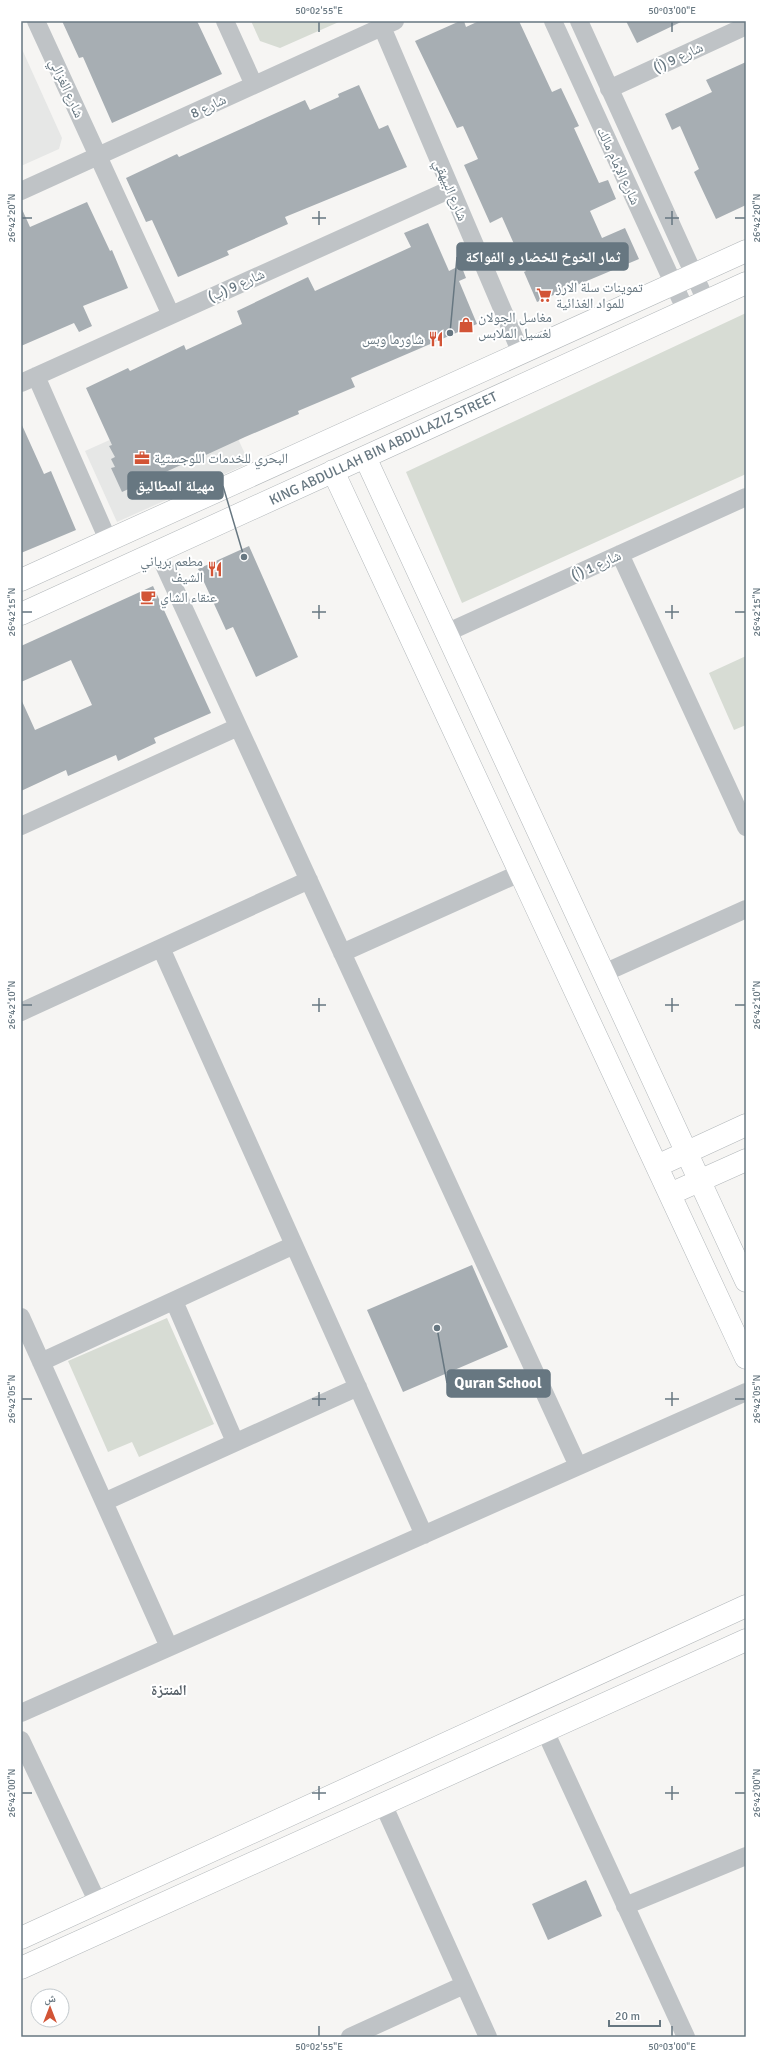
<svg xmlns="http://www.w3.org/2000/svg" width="767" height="2058" font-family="Signika,'Noto Naskh Arabic',sans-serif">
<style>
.built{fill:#e6e7e6}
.green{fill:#d7dcd4}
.building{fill:#a7aeb3}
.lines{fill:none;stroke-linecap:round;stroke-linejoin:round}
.secondary-casing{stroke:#b2b7ba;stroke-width:23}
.street{stroke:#bfc3c6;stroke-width:18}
.secondary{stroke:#fff;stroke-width:22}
.ticks{fill:none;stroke:#677781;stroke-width:1.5}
.labels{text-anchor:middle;stroke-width:4;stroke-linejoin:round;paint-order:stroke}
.street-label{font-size:14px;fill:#677781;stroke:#fff}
.poi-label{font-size:14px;fill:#677781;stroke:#fff;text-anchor:start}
.neighbourhood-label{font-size:15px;font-weight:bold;fill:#555f67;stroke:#fff}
.leader{fill:none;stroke:#677781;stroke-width:1.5}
.callout-dot{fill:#677781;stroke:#fff;stroke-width:1.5}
.callout{fill:#677781;stroke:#677781;stroke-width:1.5}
.callout-label{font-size:15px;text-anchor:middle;font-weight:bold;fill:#fff}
.neatline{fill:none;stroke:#677781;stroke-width:1.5}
.ticks-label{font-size:10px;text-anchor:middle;fill:#677781}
</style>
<rect width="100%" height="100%" fill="#f6f5f3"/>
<path class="built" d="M21,47L62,138L59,149L21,166Z
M217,392L249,463L117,522L85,451Z"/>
<path class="green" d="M251,21H341L280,48L260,41Z
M746,313V474L462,603L406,472Z
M746,656V725L734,730L709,673Z
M167,1318L214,1424L139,1457L132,1442L108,1452L68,1361Z"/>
<path class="building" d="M62,21H197L222,74L112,123L83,57L79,58Z
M460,21H464L466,27L479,21H519L552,92L561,88L579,126L574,128L599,183L608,180L616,199L590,211L602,238L625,228L639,259L537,302L524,272L526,271L502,217L490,223L464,165L478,159L463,126L457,128L415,41Z
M626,21H683L637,43Z
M746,62V205L716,219L694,172L699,169L680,126L672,130L665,114L712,92L706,80Z
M359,85L379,129L388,125L407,167L285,217L288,224L227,251L229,255L178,277L152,220L146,222L126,178L177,154L179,157L305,100L310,110L339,97L338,94Z
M87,202L110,251L112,250L128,288L83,306L92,326L79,332L74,323L21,346V207L30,227Z
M428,223L449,271L461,265L466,278L459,281L477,324L351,378L355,387L298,411L299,414L245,437L184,465L183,464L122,492L111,468L115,467L111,459L115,457L109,446L112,445L86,388L128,368L130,371L184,345L186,350L242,324L237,311L308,277L315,291L411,247L404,233Z
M21,423L44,474L51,471L76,530L21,553Z
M249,546L298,657L256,677L233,627L226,630L198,569Z
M153,586L211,713L154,738L156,743L118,761L116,755L68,776L66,770L21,791V699L35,730L92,705L71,660L21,682V646Z
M472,1265L508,1347L403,1392L367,1310Z
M586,1880L602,1916L548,1940L532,1904Z"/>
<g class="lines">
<g class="secondary-casing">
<path id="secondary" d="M365,457L746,1281
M333,471L746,1358
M21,580L746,251
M21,614L746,283
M657,1166L746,1125
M670,1194L746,1160
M21,1938L746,1606
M21,1968L746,1640"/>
</g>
<path class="street" d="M36,21L171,315
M225,21L254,85
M553,21L686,311
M579,21L706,301
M382,27L521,353
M609,89L746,26
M21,191L395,21
M36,376L108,540
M21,383L451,189
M158,552L578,1466
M620,554L746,827
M446,633L746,497
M21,826L238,727
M161,948L424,1535
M342,953L520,873
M604,973L746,909
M21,1012L309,880
M174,1301L235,1442
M21,1317L169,1647
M41,1362L294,1245
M104,1502L358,1387
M21,1713L746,1392
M545,1731L686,2037
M21,1740L98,1903
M383,1804L488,2037
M625,1906L746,1856
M350,2037L464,1985"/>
<use href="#secondary" class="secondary"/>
</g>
<path class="ticks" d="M319,22V32M672,22V32M319,211V225M672,211V225M22,218H32M312,218H326M665,218H679M735,218H745M319,605V619M672,605V619M22,612H32M312,612H326M665,612H679M735,612H745M319,998V1012M672,998V1012M22,1005H32M312,1005H326M665,1005H679M735,1005H745M319,1392V1406M672,1392V1406M22,1399H32M312,1399H326M665,1399H679M735,1399H745M319,1786V1800M672,1786V1800M22,1793H32M312,1793H326M665,1793H679M735,1793H745M319,2026V2036M672,2026V2036"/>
<defs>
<g id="supermarket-bare" transform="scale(1.2)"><path d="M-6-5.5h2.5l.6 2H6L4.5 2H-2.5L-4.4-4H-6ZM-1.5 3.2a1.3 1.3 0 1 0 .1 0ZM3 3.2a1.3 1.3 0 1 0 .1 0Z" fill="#d25436" stroke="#fff" stroke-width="2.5" paint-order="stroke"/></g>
<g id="shop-bare" transform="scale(1.2)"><path d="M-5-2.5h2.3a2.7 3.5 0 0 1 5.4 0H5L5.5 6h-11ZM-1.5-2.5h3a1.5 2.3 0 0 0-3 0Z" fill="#d25436" stroke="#fff" stroke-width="2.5" paint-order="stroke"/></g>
<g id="restaurant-bare" transform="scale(1.2)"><path d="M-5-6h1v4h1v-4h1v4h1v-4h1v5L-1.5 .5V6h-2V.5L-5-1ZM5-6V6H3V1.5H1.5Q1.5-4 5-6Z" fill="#d25436" stroke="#fff" stroke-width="2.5" paint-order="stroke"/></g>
<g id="office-bare" transform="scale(1.2)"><path d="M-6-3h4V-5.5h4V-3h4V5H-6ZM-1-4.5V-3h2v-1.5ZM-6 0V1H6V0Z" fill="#d25436" stroke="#fff" stroke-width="2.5" paint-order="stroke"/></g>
<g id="cafe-bare" transform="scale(1.2)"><path d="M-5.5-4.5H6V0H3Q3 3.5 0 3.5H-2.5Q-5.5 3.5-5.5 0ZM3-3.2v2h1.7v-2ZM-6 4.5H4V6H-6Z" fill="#d25436" stroke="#fff" stroke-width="2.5" paint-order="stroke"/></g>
</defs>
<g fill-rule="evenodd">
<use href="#supermarket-bare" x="544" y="295"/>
<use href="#shop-bare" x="466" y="325"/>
<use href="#restaurant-bare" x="436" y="339"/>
<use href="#office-bare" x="142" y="458"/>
<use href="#restaurant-bare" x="215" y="569"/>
<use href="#cafe-bare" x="148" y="597"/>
</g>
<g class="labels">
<g class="street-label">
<text transform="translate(678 57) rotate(-25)" y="5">شارع 9 (أ)</text>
<text transform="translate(67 88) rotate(65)" y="5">شارع الغزالي</text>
<text transform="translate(208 106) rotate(-25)" y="5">شارع 8</text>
<text transform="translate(619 166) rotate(65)" y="5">شارع الإمام مالك</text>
<text transform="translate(451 190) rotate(67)" y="5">شارع البيهقي</text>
<text transform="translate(236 285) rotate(-24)" y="5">شارع 9 (ب)</text>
<text transform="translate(383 448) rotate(-25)" y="5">KING ABDULLAH BIN ABDULAZIZ STREET</text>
<text transform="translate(596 565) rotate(-24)" y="5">شارع 1 (أ)</text>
</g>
<g class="poi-label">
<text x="556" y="292">تموينات سلة الارز<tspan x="556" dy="16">للمواد الغذائية</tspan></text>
<text x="478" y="322">مغاسل الجولان<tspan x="478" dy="16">لغسيل الملابس</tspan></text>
<text x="424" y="344" text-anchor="end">شاورما وبس</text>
<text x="154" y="463">البحري للخدمات اللوجستية</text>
<text x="203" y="566" text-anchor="end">مطعم برياني<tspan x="203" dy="16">الشيف</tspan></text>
<text x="160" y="602">عنقاء الشاي</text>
</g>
<g class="neighbourhood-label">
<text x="169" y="1695">المنتزة</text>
</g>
</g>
<path class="leader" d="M450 333L457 257M244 557L223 486M437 1328L447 1383"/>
<g class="callout-dot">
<circle cx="450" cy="333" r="4"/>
<circle cx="244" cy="557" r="4"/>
<circle cx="437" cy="1328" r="4"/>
</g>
<g class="callout">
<rect x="457" y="243" width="171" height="27" rx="4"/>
<rect x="128" y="472" width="95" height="27" rx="4"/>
<rect x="447" y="1370" width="103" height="27" rx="4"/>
</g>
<g class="callout-label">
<text x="543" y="262">ثمار الخوخ للخضار و الفواكة</text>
<text x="175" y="491">مهيلة المطاليق</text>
<text x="498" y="1388">Quran School</text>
</g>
<rect width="767" height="2058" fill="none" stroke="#ffffff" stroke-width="44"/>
<g transform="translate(50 2008)"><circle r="19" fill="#ffffff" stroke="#c2c9cd"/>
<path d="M0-3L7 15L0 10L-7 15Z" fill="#d25436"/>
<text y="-6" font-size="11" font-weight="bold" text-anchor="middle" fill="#677781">ش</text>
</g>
<path d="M609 2020v6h51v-6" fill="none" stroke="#677781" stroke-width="2"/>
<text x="615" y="2020" font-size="12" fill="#677781" stroke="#ffffff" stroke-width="3" paint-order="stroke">20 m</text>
<rect x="22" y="22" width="723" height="2014" class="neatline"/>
<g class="ticks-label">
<text x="319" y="14">50°02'55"E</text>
<text x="672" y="14">50°03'00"E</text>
<text transform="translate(11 218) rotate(-90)" y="4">26°42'20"N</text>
<text transform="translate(756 218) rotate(-90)" y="4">26°42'20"N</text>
<text transform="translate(11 612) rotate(-90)" y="4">26°42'15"N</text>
<text transform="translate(756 612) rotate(-90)" y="4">26°42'15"N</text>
<text transform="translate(11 1005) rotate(-90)" y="4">26°42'10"N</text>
<text transform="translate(756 1005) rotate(-90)" y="4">26°42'10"N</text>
<text transform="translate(11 1399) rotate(-90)" y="4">26°42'05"N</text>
<text transform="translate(756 1399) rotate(-90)" y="4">26°42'05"N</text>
<text transform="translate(11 1793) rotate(-90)" y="4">26°42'00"N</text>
<text transform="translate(756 1793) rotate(-90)" y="4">26°42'00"N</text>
<text x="319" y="2050">50°02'55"E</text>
<text x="672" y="2050">50°03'00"E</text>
</g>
</svg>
